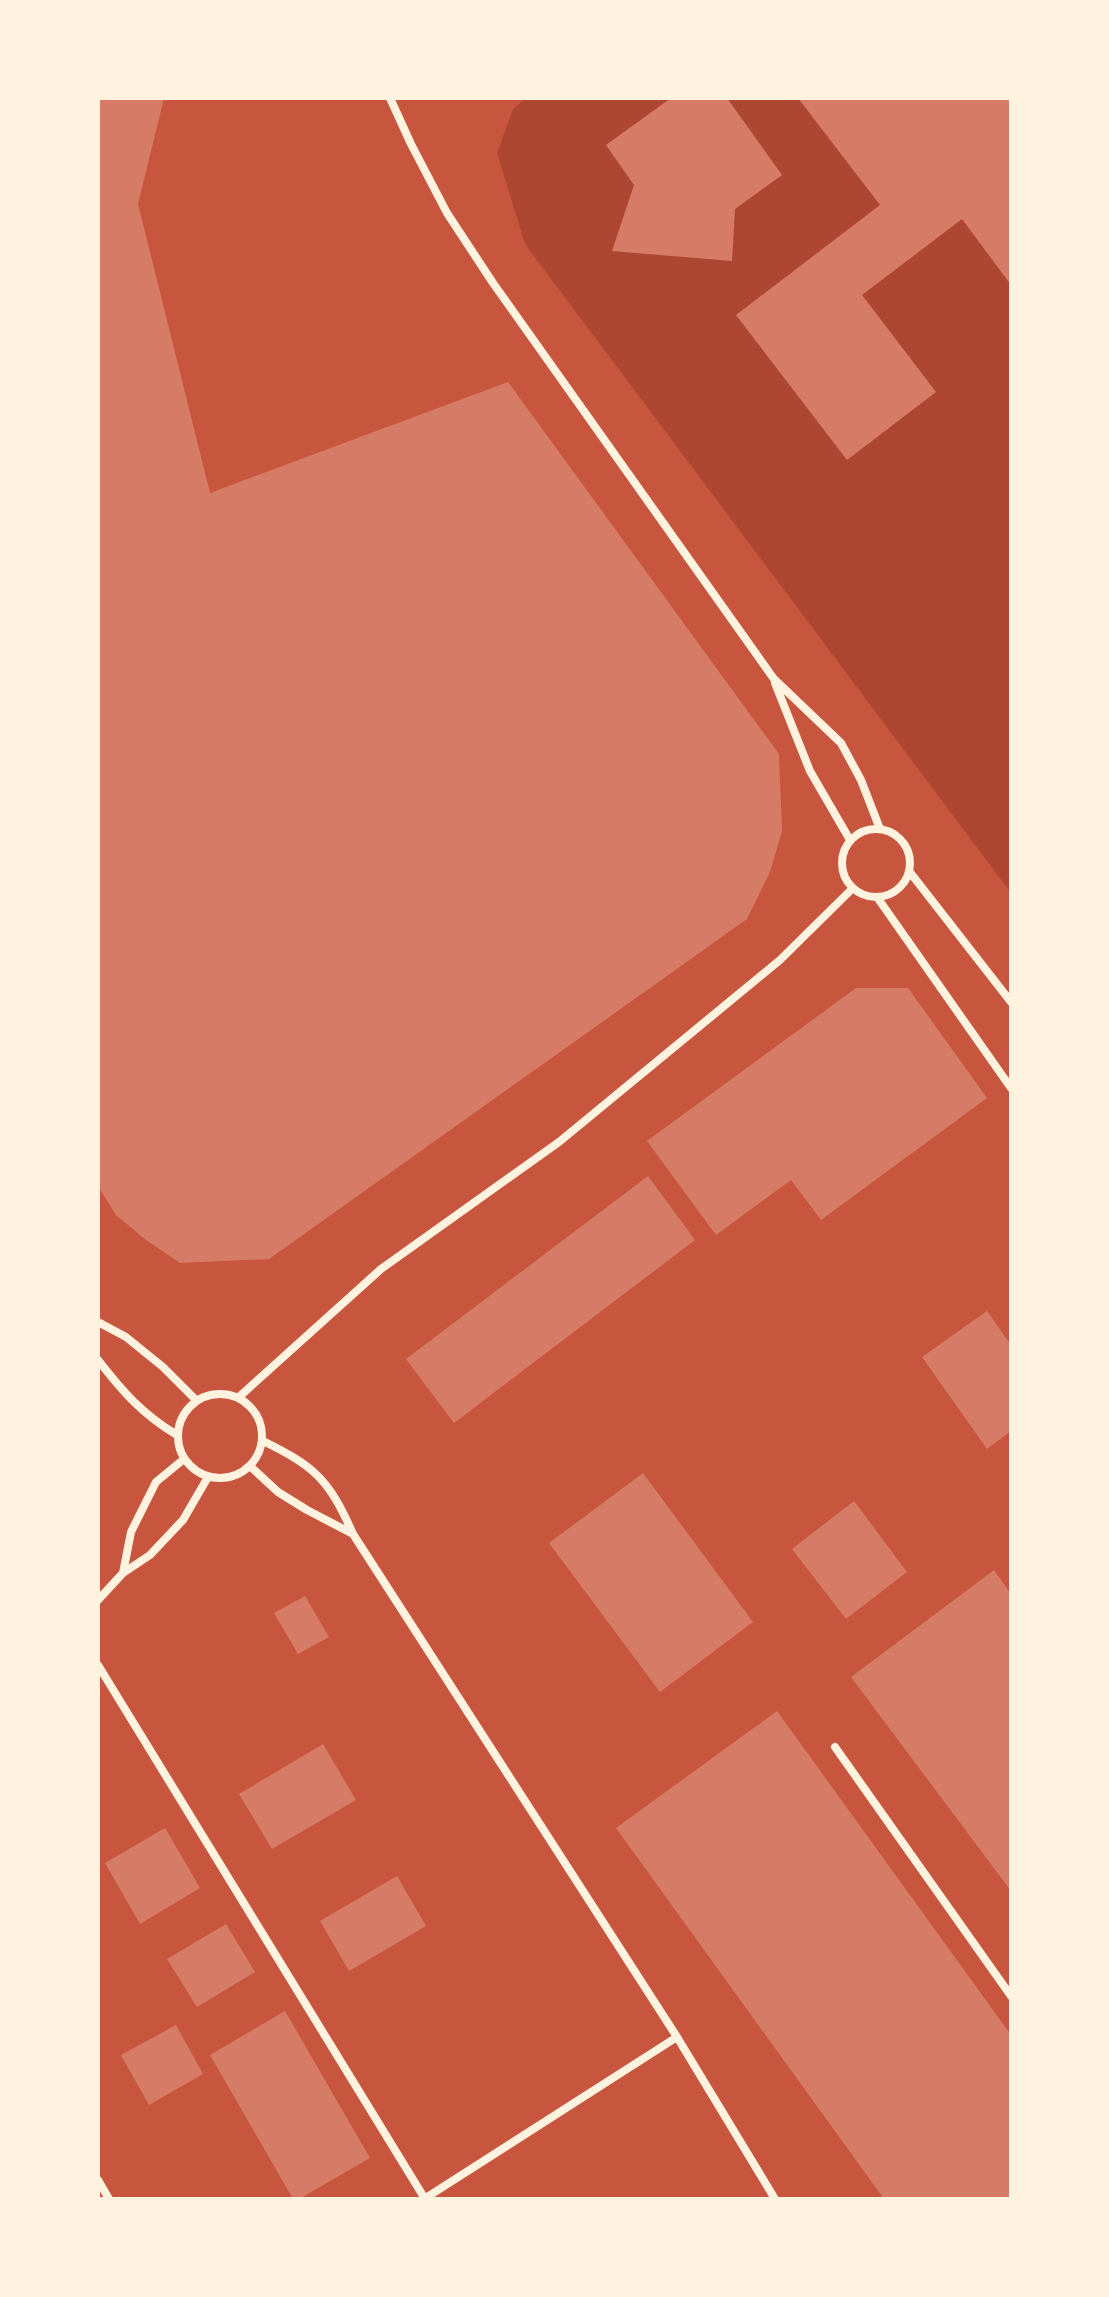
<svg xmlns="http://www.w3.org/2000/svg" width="1109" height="2297" font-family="'Sofia Sans Condensed',sans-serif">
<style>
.green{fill:#ae4732}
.building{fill:#d67c66}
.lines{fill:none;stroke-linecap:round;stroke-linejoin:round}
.minor{stroke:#fff3e0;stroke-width:8}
</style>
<rect width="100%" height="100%" fill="#c8553d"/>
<path class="green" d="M526,98H1011V893L525,244L497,153L513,109Z"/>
<path class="building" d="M98,98H164L138,204L210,493L508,382L779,754L782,831L770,872L747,919L269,1259L180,1263L146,1240L116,1215L98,1186Z
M671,98H727L782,175L735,209L732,261L612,251L634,185L606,145Z
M798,98H1011V285L962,219L862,295L936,392L847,460L736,315L880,205Z
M856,988H908L987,1098L821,1220L791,1180L716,1235L647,1141Z
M648,1176L695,1240L454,1423L406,1359Z
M987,1311L1011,1345V1431L987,1449L922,1357Z
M643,1473L753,1622L660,1692L549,1543Z
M854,1501L907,1572L846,1619L792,1549Z
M994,1570L1011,1594V1891L851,1677Z
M305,1596L329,1637L298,1654L274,1613Z
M777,1711L1011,2035V2199H884L616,1828Z
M323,1744L356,1800L272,1849L239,1794Z
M165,1828L200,1888L140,1924L105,1863Z
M397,1876L426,1926L349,1971L320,1921Z
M226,1924L255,1972L197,2007L167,1959Z
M285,2011L370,2158L299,2199H293L210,2055Z
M176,2025L203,2074L149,2105L121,2055Z"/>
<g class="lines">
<path class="minor" d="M390,98L411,144L447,213L493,283L774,679L841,743L861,780L880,829
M775,683L810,771L850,840
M842 863a34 34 0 1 1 68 0a34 34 0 1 1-68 0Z
M909,871L1011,1002
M877,897L1011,1088
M98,1322L126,1337L163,1367L196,1400
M98,1360C123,1392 142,1414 177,1435
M178 1436a42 42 0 1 1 84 0a42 42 0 1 1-84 0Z
M239,1397L381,1269L559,1142L780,960L853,888
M263,1441C316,1467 329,1480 353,1534L677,2037L775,2199
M251,1467L278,1492L307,1510L353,1534
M123,1573L131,1532L156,1482L184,1459
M98,1600L123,1573L150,1555L183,1520L208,1477
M98,1665L425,2199
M835,1747L1011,1996
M98,2180L109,2199
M424,2199L677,2037"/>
</g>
<rect width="1109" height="2297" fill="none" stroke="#fff3e0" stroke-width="200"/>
</svg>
